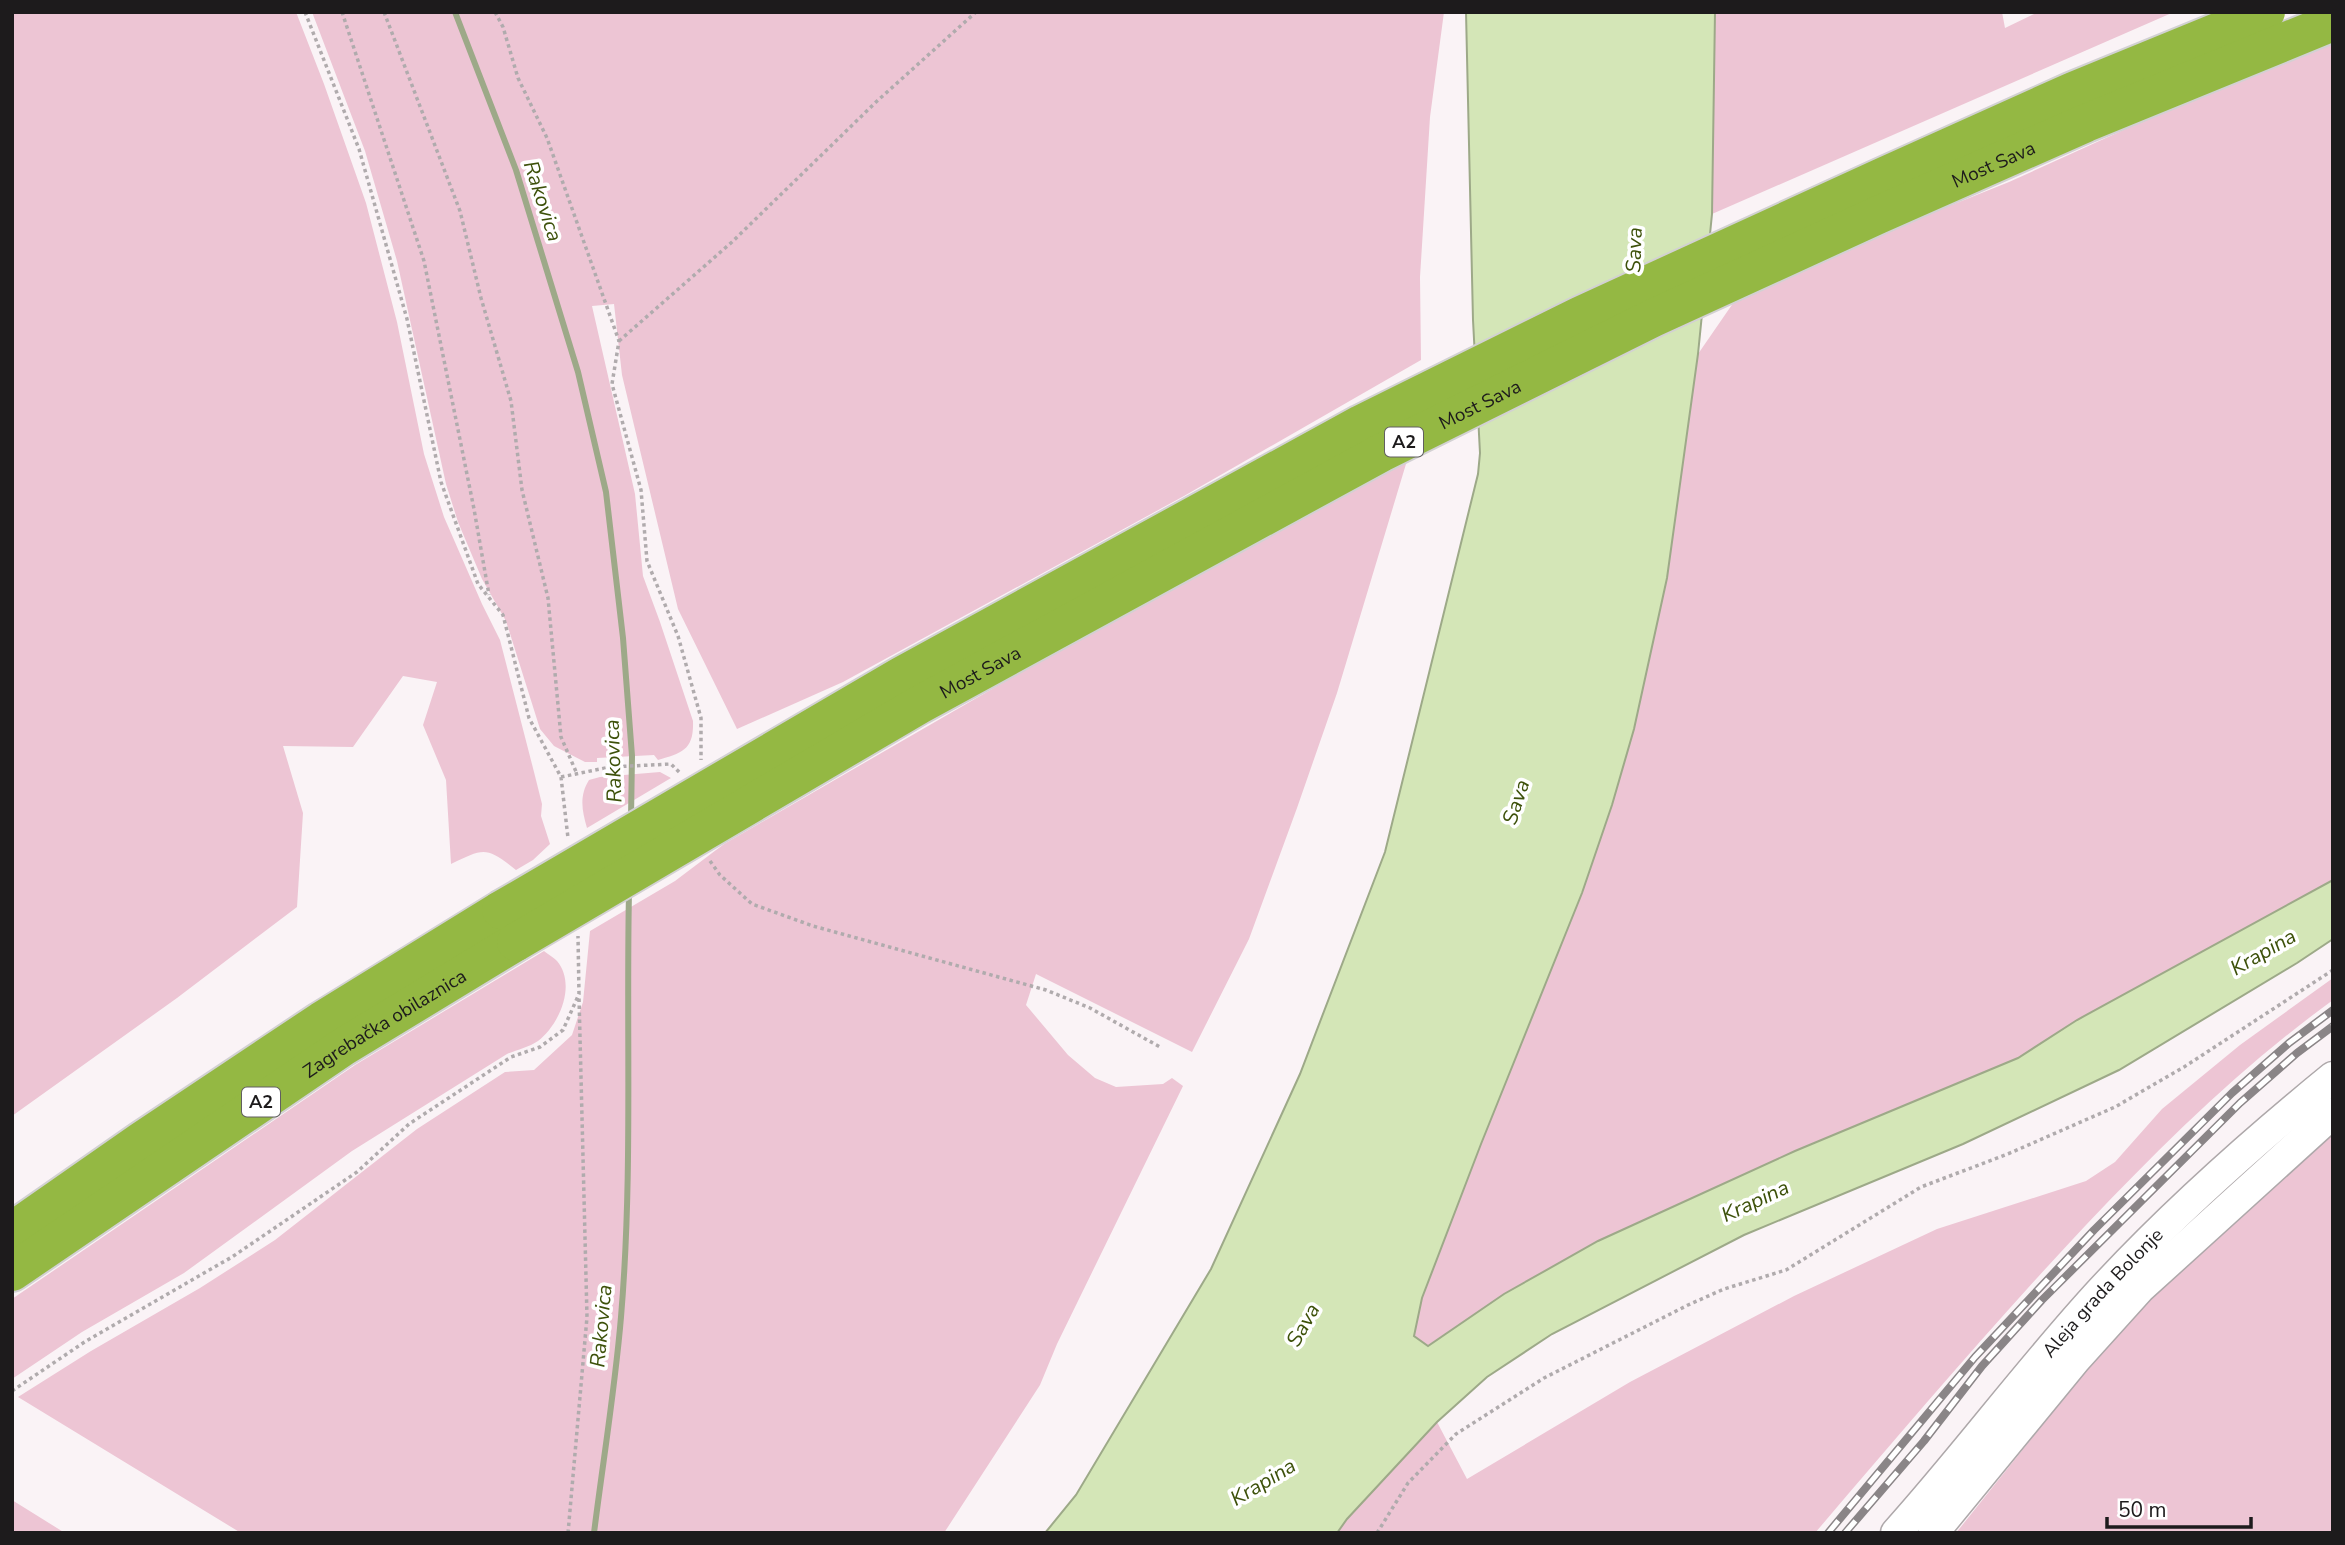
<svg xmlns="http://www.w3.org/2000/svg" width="2345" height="1545" font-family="'Nunito Sans',sans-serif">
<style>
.green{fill:#edc5d4}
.water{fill:#d4e6b7;stroke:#9da988;stroke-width:2}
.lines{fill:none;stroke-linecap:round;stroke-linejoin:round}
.stream{stroke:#9da988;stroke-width:6}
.secondary-casing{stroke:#aea8aa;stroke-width:33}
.motorway-casing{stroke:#d2d1d2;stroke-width:42}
.path{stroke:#b0abad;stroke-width:3.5;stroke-dasharray:3.5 3.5;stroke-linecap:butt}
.secondary{stroke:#fff;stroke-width:30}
.motorway{stroke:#94b843;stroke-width:38}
.rail-casing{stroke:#8a8587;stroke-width:8}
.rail{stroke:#fff;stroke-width:5;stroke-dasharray:16;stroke-linecap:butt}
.motorway-bridge-casing{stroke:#d2d1d2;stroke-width:42;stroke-linecap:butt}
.motorway-bridge{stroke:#94b843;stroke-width:38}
.labels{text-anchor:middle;stroke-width:7;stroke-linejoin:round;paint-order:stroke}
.shield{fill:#fff;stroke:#615f60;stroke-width:2}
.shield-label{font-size:18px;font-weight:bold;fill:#1d1b1c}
.street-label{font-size:19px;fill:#1d1b1c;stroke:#fff}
.water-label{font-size:21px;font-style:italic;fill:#3d510a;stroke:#fff}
</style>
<rect width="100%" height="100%" fill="#faf3f6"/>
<path class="green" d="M12,12H296L324,84L366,203L397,322L424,454L444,517L482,604L500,640L534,772L542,804L541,816L550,844L533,860L516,870C486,846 484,848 451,864L446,780L423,725L437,682L403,676L353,747L283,746L303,813L297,907L177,998L12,1116Z
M312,12H1444L1430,117L1420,277L1421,360L1184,496L843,682L737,729L678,609L622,375L614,304L592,306L635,494L643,576L660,622L693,721C694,750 682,753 658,760L654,755L597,758V762H585L554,746L540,729L506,621L482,579L458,522L446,484L397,261L365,151Z
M1715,12H2002L2005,28L2038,12H2174L1712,214Z
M2333,44V880L2077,1020L2018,1058L1795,1151L1598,1241L1504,1294L1427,1346L1414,1336L1422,1298L1481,1144L1582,893L1634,729L1667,578L1698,354L1738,296L1934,212L2009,182L2141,122Z
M1409,454L1337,693L1297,808L1249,939L1192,1052L1036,974L1026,1005L1068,1055L1095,1078L1116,1087L1163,1084L1172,1078L1183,1086L1057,1344L1040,1385L944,1533H241L18,1397L91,1351L200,1288L275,1240L417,1129L505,1072L534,1070L572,1035L583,1002L590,931L675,881L724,844L1125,612Z
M660,772L671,778L587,828C582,811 579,796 589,780L600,777Z
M544,951C548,954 554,958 557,961C577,985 559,1025 538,1041C529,1047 517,1050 507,1054L352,1151L184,1273L82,1332L12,1379V1299L355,1065Z
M2333,978V1000C2242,1066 2163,1144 2086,1225C1992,1325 1904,1429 1815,1533H1337L1347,1519L1437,1422L1467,1479L1630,1382L1794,1296L1937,1229L2086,1181L2115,1162L2162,1109L2240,1045Z
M2333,1134V1533H1956L2113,1337L2183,1265Z
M12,1500L65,1533H12Z"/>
<path class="water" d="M1466,12H1715L1712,214L1698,354L1667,578L1634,729L1612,805L1582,893L1481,1144L1422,1298L1414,1336L1428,1346L1504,1294L1598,1241L1795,1151L2018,1058L2077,1020L2333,880V939L2297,963L2119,1070L1963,1144L1744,1235L1552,1334L1487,1377L1437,1422L1347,1519L1337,1533H1045L1076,1495L1211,1269L1300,1074L1385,852L1478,474L1480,453L1473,320Z"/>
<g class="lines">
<path class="stream" d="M455,12L516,170L578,372L606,492L623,638L632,756L631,818
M594,1533C603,1461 615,1389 621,1317C633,1175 626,1033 629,892"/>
<g class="secondary-casing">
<g id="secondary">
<path id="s1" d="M1896,1533C1967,1454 2030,1368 2102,1290C2173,1213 2252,1143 2333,1077"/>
<path d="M1933,1533L2075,1360L2140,1288L2333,1113"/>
</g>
</g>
<g class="motorway-casing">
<g id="motorway">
<path d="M12,1231L141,1141L321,1021L501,910"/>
<path id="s2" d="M12,1272L343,1047L516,942"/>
</g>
</g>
<path class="path" d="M305,12L359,149L407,319L441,482L478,584L503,615L529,718L561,777L568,838
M342,12L424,261L474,509L489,595
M384,12L460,211L481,298L511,401L522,490L548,598L561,737L577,774
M495,12L503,27L518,78L547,138L619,341L612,384L641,490L647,561L678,636L701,718V760
M619,341L732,242L876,102L976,12
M561,777L610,767L671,764L680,773
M710,861L720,875L752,904L813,926L1046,990L1090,1008L1160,1047
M12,1391L86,1341L232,1257L357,1172L409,1124L511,1057L540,1047L563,1030L579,994L578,936
M568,1533L587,1317L579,997
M1377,1533L1408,1483L1456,1434L1544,1378L1688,1305L1724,1289L1786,1270L1921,1187L2010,1153L2115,1107L2184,1067L2333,970"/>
<use href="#secondary" class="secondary"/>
<use href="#motorway" class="motorway"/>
<g class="rail-casing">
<path id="rail" d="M1828,1533L1975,1357L2094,1230L2232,1093L2289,1043L2333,1010
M1845,1533L1924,1441L1982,1366L2042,1300L2240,1103L2297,1053L2333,1026"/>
</g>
<use href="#rail" class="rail"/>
<g class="motorway-bridge-casing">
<g id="motorway-bridge">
<path d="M501,910L901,676L1361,424L1579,316L1882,177L2073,91L2266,12"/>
<path id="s3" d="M516,942L919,705L1381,453L1653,318L1878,215L2086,123L2333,22"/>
</g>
</g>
<use href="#motorway-bridge" class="motorway-bridge"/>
</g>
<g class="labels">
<g class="shield">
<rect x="1385" y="427.5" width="38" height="29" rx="5"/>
<rect x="242" y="1087.5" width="38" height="29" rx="5"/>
</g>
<g class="shield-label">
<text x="1404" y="448">A2</text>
<text x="261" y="1108">A2</text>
</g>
<g class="street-label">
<text dy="7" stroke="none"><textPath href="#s3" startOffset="1671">Most Sava</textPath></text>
<text dy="7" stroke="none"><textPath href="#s3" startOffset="1104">Most Sava</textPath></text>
<text dy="7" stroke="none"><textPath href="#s3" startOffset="537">Most Sava</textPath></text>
<text dy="7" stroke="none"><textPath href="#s2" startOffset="448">Zagrebačka obilaznica</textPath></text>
<text dy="7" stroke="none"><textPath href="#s1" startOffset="317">Aleja grada Bolonje</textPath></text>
</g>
<g class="water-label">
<text transform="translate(543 201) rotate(72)" y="7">Rakovica</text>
<text transform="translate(1634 250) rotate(-88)" y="7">Sava</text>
<text transform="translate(613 761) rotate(-92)" y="7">Rakovica</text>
<text transform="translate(1516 802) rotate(-72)" y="7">Sava</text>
<text transform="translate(2263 952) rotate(-30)" y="7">Krapina</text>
<text transform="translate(1755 1201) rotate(-25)" y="7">Krapina</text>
<text transform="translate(1303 1325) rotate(-61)" y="7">Sava</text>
<text transform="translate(601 1326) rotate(-85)" y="7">Rakovica</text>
<text transform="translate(1263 1482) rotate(-31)" y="7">Krapina</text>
</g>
</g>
<rect width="2345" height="1545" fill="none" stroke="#1d1b1c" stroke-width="28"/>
<path d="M2107 1517v10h144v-10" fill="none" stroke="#1d1b1c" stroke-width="3.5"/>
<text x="2118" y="1517" font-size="21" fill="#1d1b1c" stroke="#ffffff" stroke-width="5" paint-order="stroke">50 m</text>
</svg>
